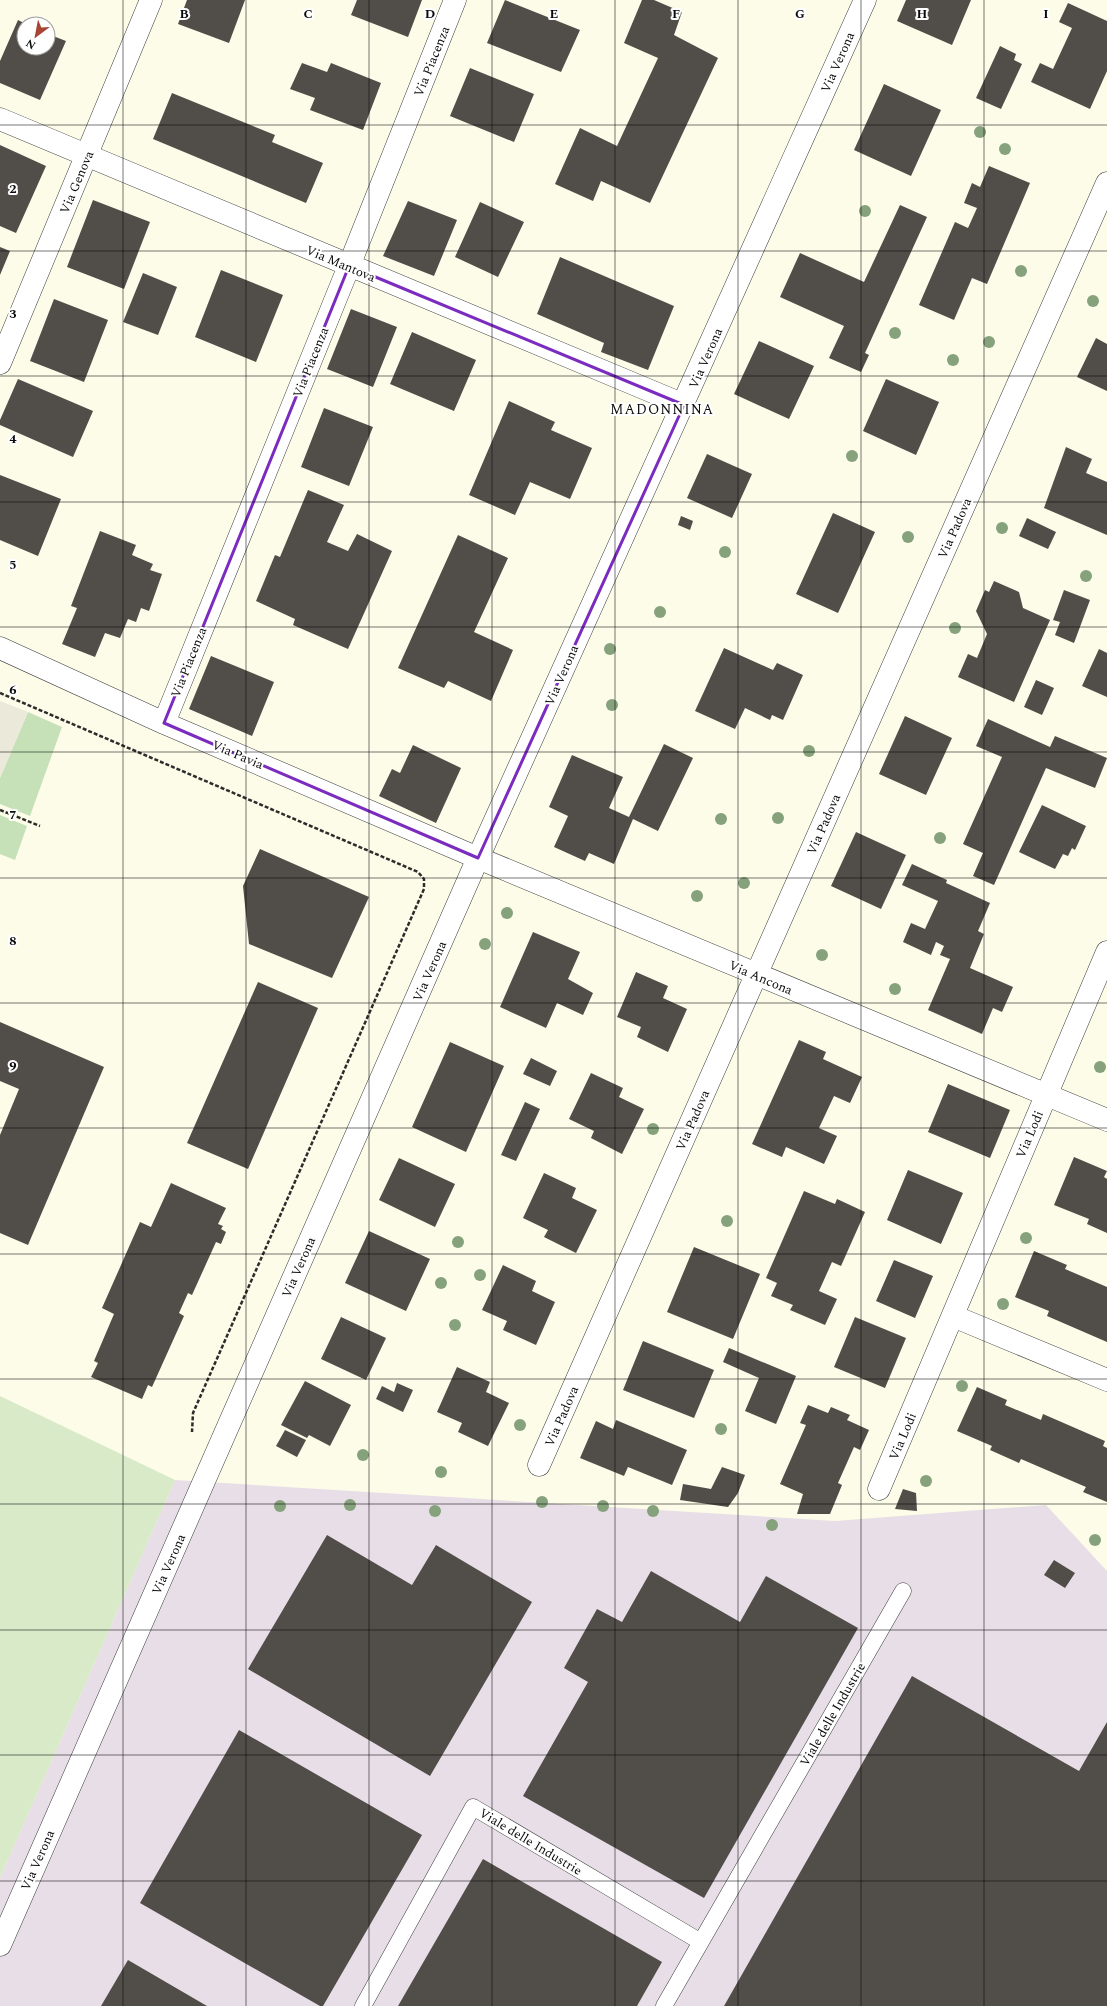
<svg xmlns="http://www.w3.org/2000/svg" width="1107" height="2006" font-family="Spectral,serif">
<style>
.industrial{fill:#e8dee7}
.green{fill:#c6e1b8}
.pitch{fill:#d8eac8}
.plaza{fill:#eae9da}
.building{fill:#514d48}
.lines{fill:none;stroke-linecap:round;stroke-linejoin:round}
.lane-casing{stroke:#3d3d3d;stroke-width:17}
.street-casing{stroke:#3d3d3d;stroke-width:23}
.path{stroke:#2c2c2c;stroke-width:2.5;stroke-dasharray:4 2;stroke-linecap:butt}
.lane{stroke:#fff;stroke-width:16}
.street{stroke:#fff;stroke-width:22}
.tree{fill:#86a27c}
.marked{fill:none;stroke:#7b2cbf;stroke-width:3;stroke-linejoin:round}
.grid{fill:none;stroke:#0a0a0a;stroke-width:1;stroke-opacity:0.55}
.labels{text-anchor:middle;stroke-width:4;stroke-linejoin:round;paint-order:stroke}
.street-label{font-size:13px;fill:#0a0a0a;stroke:#fff}
.neighbourhood-label{font-size:14px;letter-spacing:1px;fill:#0a0a0a;stroke:#fff}
.grid-label{font-size:13px;text-anchor:middle;font-weight:bold;fill:#0a0a0a;stroke:#fff;stroke-width:4;stroke-linejoin:round;paint-order:stroke}
</style>
<rect width="100%" height="100%" fill="#fcfce9"/>
<path class="industrial" d="M175,1480L835,1521L1046,1505L1107,1571V2006H0V1878Z"/>
<path class="green" d="M28,712L62,727L30,816L0,804V778Z
M0,815L27,826L15,860L0,854Z"/>
<path class="pitch" d="M0,1396L175,1480L0,1878Z"/>
<path class="plaza" d="M0,701L28,712L0,778Z"/>
<path class="building" d="M187,0H245L229,43L178,24Z
M357,0H422L408,37L351,15Z
M505,0L580,30L561,72L487,43Z
M642,0H654L682,12L674,35L718,58L650,203L601,181L593,201L555,184L580,128L617,146L658,58L624,43Z
M906,0H971L952,45L897,21Z
M1068,3L1107,21V71L1090,109L1031,82L1040,63L1053,69L1072,28L1059,22Z
M18,20L24,23V48H48V34L66,41L40,100L0,83V61Z
M1000,46L1016,54L1014,60L1022,64L1001,109L976,98Z
M302,63L327,72L331,63L381,83L363,130L310,110L315,98L290,89Z
M470,68L534,94L514,142L450,116Z
M884,84L941,110L911,176L854,150Z
M172,93L275,135L272,142L323,163L306,203L153,139Z
M0,145L46,166L16,233L0,226Z
M989,166L1030,183L987,284L972,278L954,320L919,305L955,222L968,228L977,208L964,203L972,183L980,187Z
M93,200L150,222L124,289L67,267Z
M408,201L457,220L434,276L383,256Z
M480,202L524,222L498,277L455,257Z
M900,205L927,217L865,353L869,355L861,372L829,358L844,326L780,297L800,253L864,282Z
M0,247L10,251L0,275Z
M560,257L674,306L648,370L601,352L604,343L537,314Z
M221,270L283,295L256,362L195,337Z
M143,273L177,287L158,335L123,322Z
M54,299L108,320L84,382L30,361Z
M351,309L397,327L373,387L327,369Z
M412,332L476,360L454,411L390,384Z
M1096,338L1107,344V391L1077,377Z
M759,341L814,366L789,419L734,394Z
M18,379L93,411L73,457L0,425V420Z
M886,379L939,402L916,455L863,431Z
M509,401L555,422L551,430L592,448L570,499L530,482L515,515L469,495Z
M324,408L373,427L349,486L301,467Z
M1066,447L1092,459L1086,473L1107,482V535L1044,508Z
M707,454L752,474L732,518L687,498Z
M0,475L61,499L38,556L0,540Z
M308,490L344,505L327,542L348,551L357,534L392,551L348,649L293,625L295,619L256,601L275,555L280,557Z
M833,513L875,532L838,613L796,594Z
M681,516L693,521L690,530L678,525Z
M1027,518L1056,532L1048,549L1019,536Z
M100,531L136,545L132,555L153,564L150,570L162,574L149,611L141,608L136,622L128,619L120,638L105,633L95,657L62,644L77,608L71,606Z
M458,535L508,558L474,632L513,650L491,701L448,681L444,688L398,668Z
M994,581L1019,592L1023,608L1050,620L1014,702L958,677L968,654L977,658L987,634L976,611L985,590L989,592Z
M1064,590L1090,600L1074,643L1055,635L1060,622L1053,620Z
M724,648L773,670L777,663L803,675L783,720L772,715L770,720L745,708L735,729L695,711Z
M1099,649L1107,653V697L1082,686Z
M211,656L274,682L252,736L189,709Z
M1036,680L1054,688L1042,715L1024,707Z
M905,716L952,738L926,795L879,774Z
M988,719L1050,747L1055,736L1107,758L1095,788L1046,768L994,885L973,876L983,853L963,844L1002,757L976,746Z
M664,744L693,758L658,831L633,819L614,864L589,853L585,861L554,847L568,816L549,807L572,755L623,777L609,808L629,817Z
M413,745L461,768L436,823L379,796L392,769L400,773Z
M1042,805L1086,826L1075,850L1072,848L1068,856L1063,854L1055,869L1019,852Z
M856,832L906,855L881,909L831,886Z
M260,849L369,897L332,978L249,944L243,886Z
M912,864L947,880L946,883L990,903L978,931L984,934L970,968L1013,987L1002,1012L993,1008L982,1034L928,1010L950,959L940,955L944,946L936,942L931,955L903,942L911,923L925,929L938,901L902,885Z
M533,932L580,952L568,979L593,993L583,1015L557,1003L546,1028L500,1007Z
M636,972L668,986L663,998L687,1009L668,1052L637,1037L641,1027L617,1017Z
M258,982L318,1008L248,1169L187,1143Z
M0,1022L104,1067L28,1245L0,1233V1135L19,1089L0,1081Z
M799,1040L826,1052L823,1059L862,1077L850,1103L834,1096L819,1128L837,1136L824,1164L786,1147L782,1157L752,1144Z
M450,1042L504,1066L466,1152L412,1127Z
M531,1058L557,1071L550,1086L523,1074Z
M591,1073L623,1088L619,1097L644,1109L622,1154L591,1138L594,1131L569,1119Z
M948,1084L1010,1110L990,1158L928,1132Z
M525,1102L540,1109L516,1161L501,1155Z
M1074,1157L1107,1171L1104,1177L1107,1179V1233L1087,1224L1089,1219L1054,1205Z
M399,1158L455,1184L435,1227L379,1200Z
M908,1170L963,1193L941,1244L887,1220Z
M544,1173L576,1188L572,1198L597,1210L576,1253L544,1237L548,1230L523,1218Z
M171,1183L226,1208L218,1224L223,1226L221,1229L226,1232L221,1244L216,1242L192,1295L188,1293L179,1313L184,1316L152,1387L148,1385L142,1399L91,1377L98,1363L94,1361L114,1314L102,1308L140,1222L151,1227Z
M804,1191L835,1204L837,1199L865,1212L841,1266L832,1262L819,1291L837,1299L825,1325L790,1310L793,1305L771,1296L777,1283L766,1278Z
M369,1231L430,1259L406,1311L345,1283Z
M694,1247L760,1274L733,1339L667,1312Z
M1034,1251L1067,1265L1065,1269L1107,1287V1342L1047,1316L1049,1311L1015,1297Z
M894,1260L933,1276L915,1318L876,1301Z
M503,1265L536,1281L532,1291L555,1302L536,1345L503,1330L507,1321L482,1310Z
M341,1317L386,1338L366,1380L321,1359Z
M855,1317L906,1338L885,1388L834,1367Z
M643,1341L714,1370L694,1418L623,1390Z
M729,1348L796,1376L776,1424L745,1411L759,1378L723,1362Z
M457,1367L490,1382L486,1392L509,1403L488,1446L458,1432L462,1423L437,1412Z
M305,1381L351,1405L330,1446L309,1435L307,1438L281,1425Z
M397,1383L413,1390L403,1412L376,1399L382,1386L394,1392Z
M977,1387L1007,1400L1005,1405L1041,1420L1043,1414L1105,1441L1103,1446L1107,1448V1502L1083,1492L1086,1487L1021,1459L1019,1463L990,1450L992,1446L957,1431Z
M808,1405L828,1413L831,1407L850,1415L847,1420L869,1430L860,1450L854,1447L838,1483L842,1485L830,1514H797L803,1494L780,1484L806,1425L800,1423Z
M616,1420L687,1450L672,1485L628,1467L624,1476L580,1458L596,1421L613,1429Z
M285,1430L306,1440L297,1457L276,1446Z
M722,1467L745,1475L738,1493L728,1507L680,1500L683,1484L711,1489Z
M903,1489L916,1493L917,1511L895,1509Z
M327,1535L412,1585L436,1545L532,1602L430,1776L248,1669Z
M1054,1560L1075,1573L1065,1588L1044,1575Z
M651,1571L740,1622L766,1576L858,1628L704,1898L523,1796L588,1682L564,1668L597,1609L622,1622Z
M912,1676L1079,1771L1107,1722V2006H724Z
M239,1730L422,1835L323,2006H320L140,1903Z
M483,1859L662,1962L637,2006H398Z
M128,1960L207,2006H101Z"/>
<g class="lines">
<g class="lane-casing">
<path id="lane" d="M363,2006L473,1807L701,1942
M664,2006L903,1591"/>
</g>
<g class="street-casing">
<path id="street" d="M0,119L684,405
M0,363L151,0
M0,648L164,723L478,858L1107,1120
M164,723L349,266L455,0
M953,1316L1107,1380
M539,1465L1107,183
M879,1489L1107,952
M0,1945L478,858L865,0"/>
</g>
<path class="path" d="M0,693L418,872L424,879V889L193,1413L192,1432
M0,810L40,826"/>
<use href="#lane" class="lane"/>
<use href="#street" class="street"/>
</g>
<g class="tree">
<circle cx="980" cy="132" r="6"/>
<circle cx="1005" cy="149" r="6"/>
<circle cx="865" cy="211" r="6"/>
<circle cx="1021" cy="271" r="6"/>
<circle cx="1093" cy="301" r="6"/>
<circle cx="895" cy="333" r="6"/>
<circle cx="989" cy="342" r="6"/>
<circle cx="953" cy="360" r="6"/>
<circle cx="852" cy="456" r="6"/>
<circle cx="1002" cy="528" r="6"/>
<circle cx="908" cy="537" r="6"/>
<circle cx="725" cy="552" r="6"/>
<circle cx="1086" cy="576" r="6"/>
<circle cx="660" cy="612" r="6"/>
<circle cx="955" cy="628" r="6"/>
<circle cx="610" cy="649" r="6"/>
<circle cx="612" cy="705" r="6"/>
<circle cx="809" cy="751" r="6"/>
<circle cx="778" cy="818" r="6"/>
<circle cx="721" cy="819" r="6"/>
<circle cx="940" cy="838" r="6"/>
<circle cx="744" cy="883" r="6"/>
<circle cx="697" cy="896" r="6"/>
<circle cx="507" cy="913" r="6"/>
<circle cx="485" cy="944" r="6"/>
<circle cx="822" cy="955" r="6"/>
<circle cx="895" cy="989" r="6"/>
<circle cx="1100" cy="1067" r="6"/>
<circle cx="653" cy="1129" r="6"/>
<circle cx="727" cy="1221" r="6"/>
<circle cx="1026" cy="1238" r="6"/>
<circle cx="458" cy="1242" r="6"/>
<circle cx="480" cy="1275" r="6"/>
<circle cx="441" cy="1283" r="6"/>
<circle cx="1003" cy="1304" r="6"/>
<circle cx="455" cy="1325" r="6"/>
<circle cx="962" cy="1386" r="6"/>
<circle cx="520" cy="1425" r="6"/>
<circle cx="721" cy="1429" r="6"/>
<circle cx="363" cy="1455" r="6"/>
<circle cx="441" cy="1472" r="6"/>
<circle cx="926" cy="1481" r="6"/>
<circle cx="542" cy="1502" r="6"/>
<circle cx="350" cy="1505" r="6"/>
<circle cx="280" cy="1506" r="6"/>
<circle cx="603" cy="1506" r="6"/>
<circle cx="435" cy="1511" r="6"/>
<circle cx="653" cy="1511" r="6"/>
<circle cx="772" cy="1525" r="6"/>
<circle cx="1095" cy="1540" r="6"/>
</g>
<path class="marked" d="M349,266L684,405L478,858L164,723Z"/>
<path class="grid" d="M123,0V2006M246,0V2006M369,0V2006M492,0V2006M615,0V2006M738,0V2006M861,0V2006M984,0V2006M0,125H1107M0,251H1107M0,376H1107M0,502H1107M0,627H1107M0,752H1107M0,878H1107M0,1003H1107M0,1128H1107M0,1254H1107M0,1379H1107M0,1504H1107M0,1630H1107M0,1755H1107M0,1881H1107"/>
<g class="labels">
<g class="street-label">
<text transform="translate(431 61) rotate(-68)" y="5">Via Piacenza</text>
<text transform="translate(837 62) rotate(-66)" y="5">Via Verona</text>
<text transform="translate(76 182) rotate(-67)" y="5">Via Genova</text>
<text transform="translate(341 263) rotate(23)" y="5">Via Mantova</text>
<text transform="translate(705 358) rotate(-66)" y="5">Via Verona</text>
<text transform="translate(310 362) rotate(-68)" y="5">Via Piacenza</text>
<text transform="translate(954 528) rotate(-66)" y="5">Via Padova</text>
<text transform="translate(188 662) rotate(-68)" y="5">Via Piacenza</text>
<text transform="translate(561 675) rotate(-66)" y="5">Via Verona</text>
<text transform="translate(238 754) rotate(23)" y="5">Via Pavia</text>
<text transform="translate(823 824) rotate(-66)" y="5">Via Padova</text>
<text transform="translate(429 971) rotate(-66)" y="5">Via Verona</text>
<text transform="translate(761 977) rotate(23)" y="5">Via Ancona</text>
<text transform="translate(692 1120) rotate(-66)" y="5">Via Padova</text>
<text transform="translate(1029 1134) rotate(-67)" y="5">Via Lodi</text>
<text transform="translate(298 1267) rotate(-66)" y="5">Via Verona</text>
<text transform="translate(561 1416) rotate(-66)" y="5">Via Padova</text>
<text transform="translate(902 1436) rotate(-67)" y="5">Via Lodi</text>
<text transform="translate(168 1564) rotate(-66)" y="5">Via Verona</text>
<text transform="translate(832 1714) rotate(-60)" y="5">Viale delle Industrie</text>
<text transform="translate(531 1841) rotate(31)" y="5">Viale delle Industrie</text>
<text transform="translate(37 1860) rotate(-66)" y="5">Via Verona</text>
</g>
<g class="neighbourhood-label">
<text x="662" y="414">MADONNINA</text>
</g>
</g>
<g class="grid-label">
<text x="184" y="18">B</text>
<text x="308" y="18">C</text>
<text x="430" y="18">D</text>
<text x="554" y="18">E</text>
<text x="676" y="18">F</text>
<text x="800" y="18">G</text>
<text x="922" y="18">H</text>
<text x="1046" y="18">I</text>
<text x="13" y="193">2</text>
<text x="13" y="318">3</text>
<text x="13" y="443">4</text>
<text x="13" y="569">5</text>
<text x="13" y="694">6</text>
<text x="13" y="819">7</text>
<text x="13" y="945">8</text>
<text x="13" y="1070">9</text>
</g>
<g transform="translate(36 36) rotate(212)"><circle r="19" fill="#ffffff" stroke="#9d9d9d"/>
<path d="M0-3L7 15L0 10L-7 15Z" fill="#a74434"/>
<text y="-6" font-size="11" font-weight="bold" text-anchor="middle" fill="#0a0a0a">N</text>
</g>
</svg>
